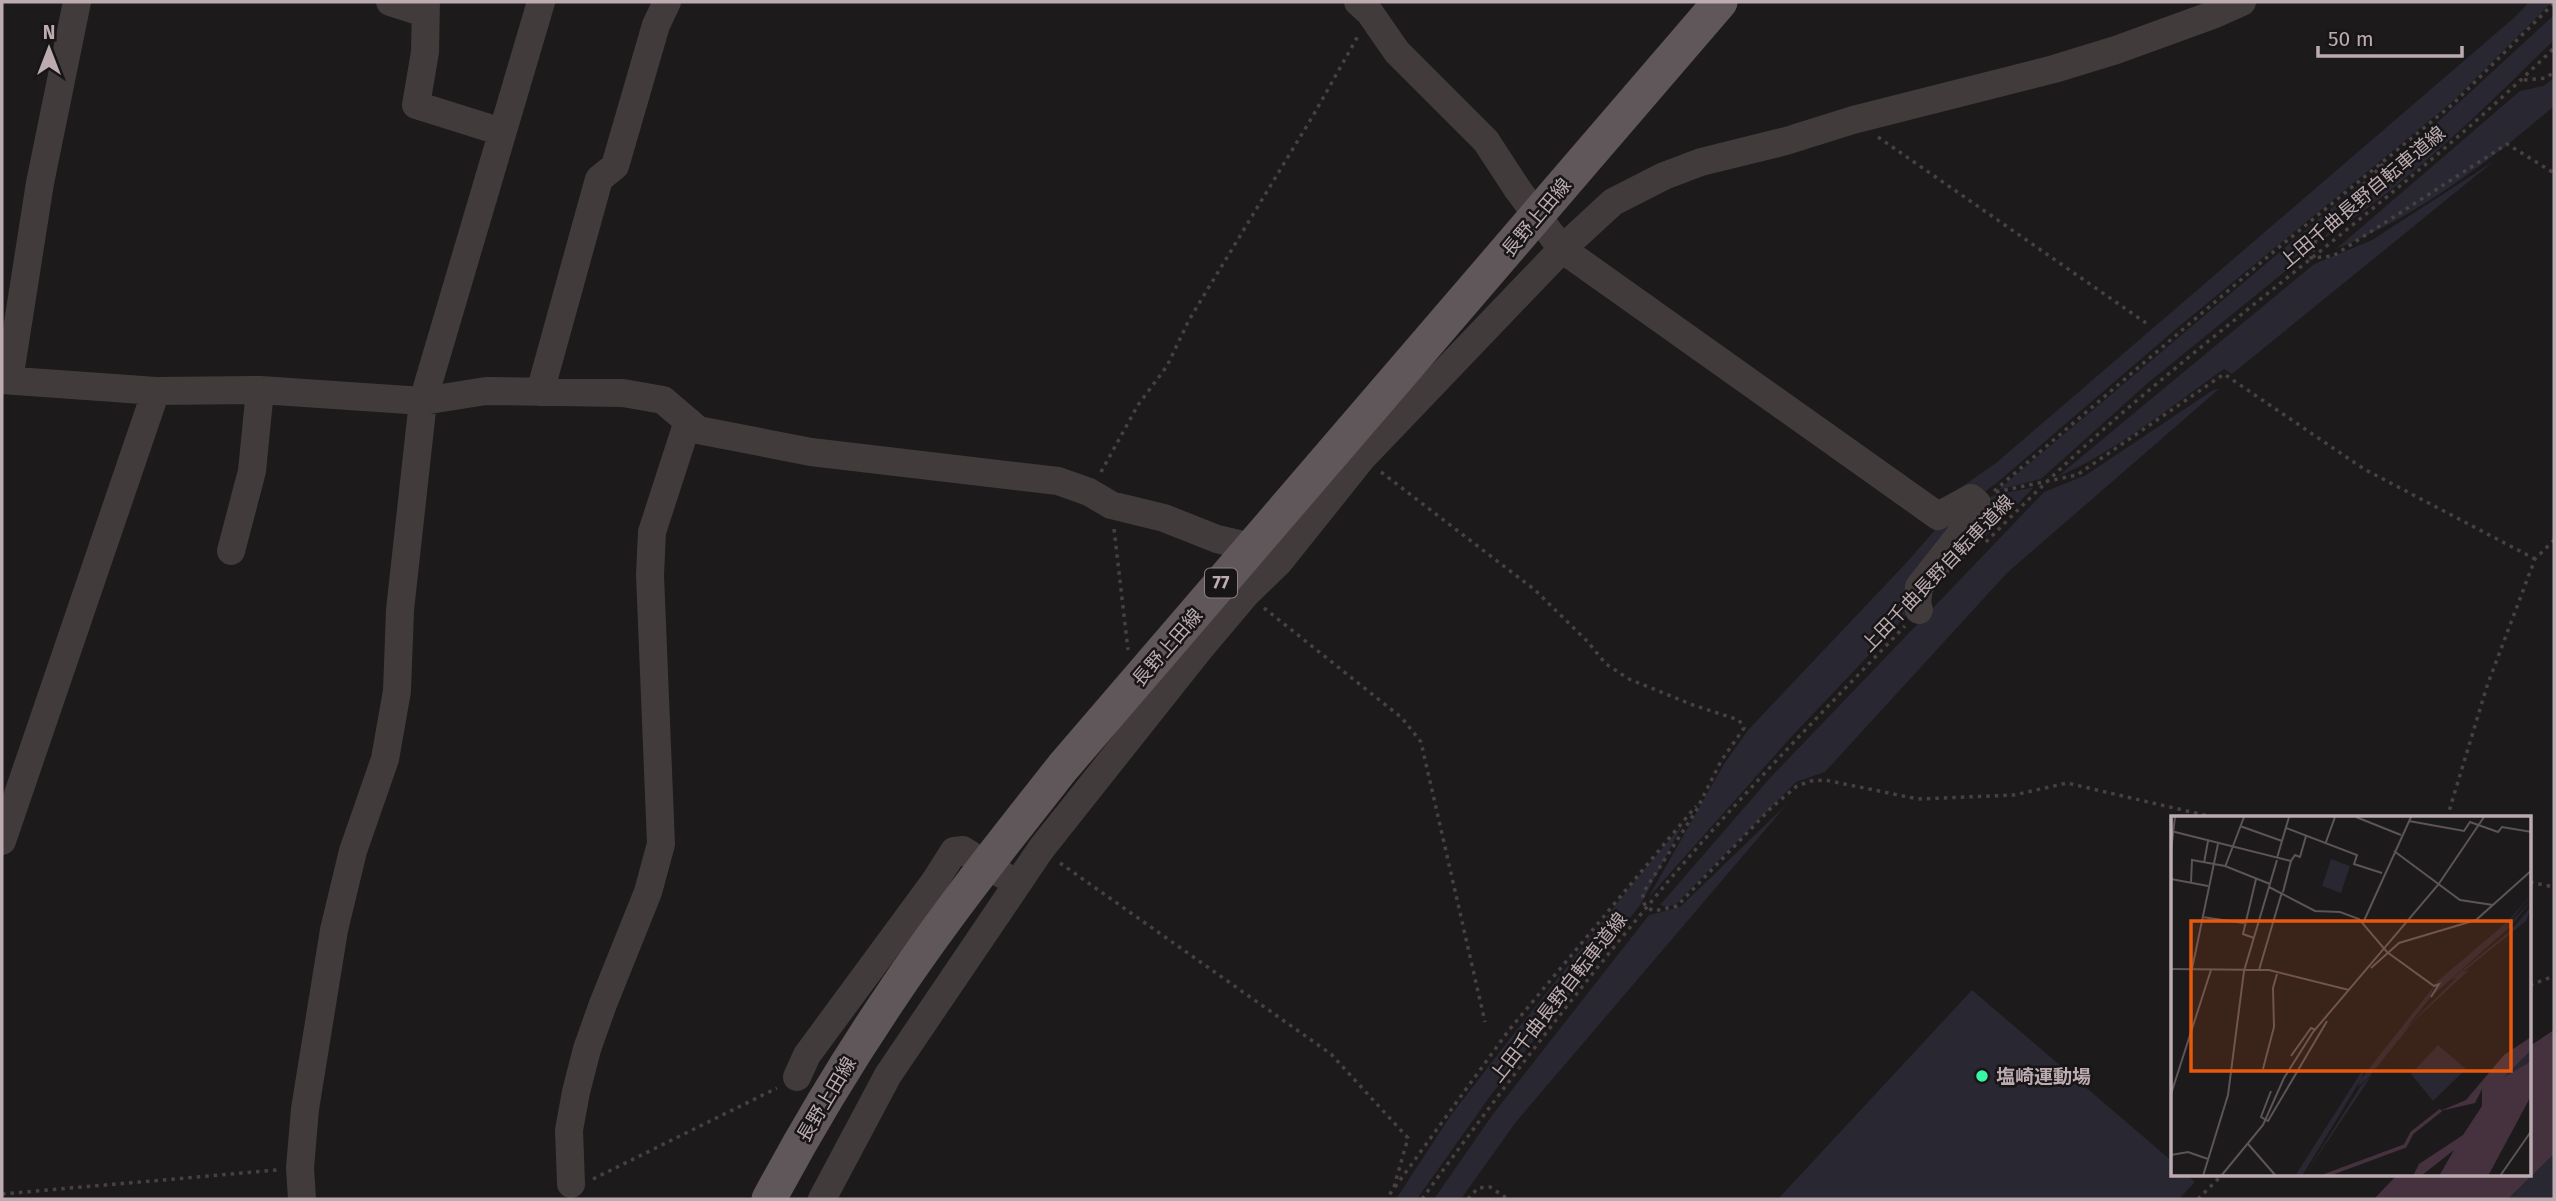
<svg xmlns="http://www.w3.org/2000/svg" width="2556" height="1201" font-family="'Fira Sans','Noto Sans JP',sans-serif">
<style>
.green{fill:#282732}
.water{fill:#46323f}
.lines{fill:none;stroke-linecap:round;stroke-linejoin:round}
.path{stroke:#484143;stroke-width:3.5;stroke-dasharray:3.5 5;stroke-linecap:butt}
.minor{stroke:#413b3c;stroke-width:28}
.major{stroke:#60575a;stroke-width:35}
.poi-dot{fill:#38f6a5;stroke:#171515;stroke-width:2.5}
.labels{text-anchor:middle;stroke-width:5;stroke-linejoin:round;paint-order:stroke}
.shield{fill:#171515;stroke:#8a7f83;stroke-width:2}
.shield-label{font-size:18px;font-weight:bold;fill:#bcacb2}
.street-label{font-size:19px;fill:#bcacb2;stroke:#171515}
.poi-label{font-size:19px;font-weight:bold;fill:#bcacb2;stroke:#171515;text-anchor:start}
.inset-river{fill:none;stroke:#46323f;stroke-width:3.5}
.inset-road{fill:none;stroke:#5c5457;stroke-width:2}
.view{fill:#e8590c;fill-opacity:0.15;stroke:#e8590c;stroke-width:3.5}
.inset-edge{fill:none;stroke:#bcacb2;stroke-width:3.5}
</style>
<rect width="100%" height="100%" fill="#1c1a1a"/>
<path class="green" d="M2529,2H2552L2452,102L2176,329L1998,482L1986,491L1937,504L1996,463L2516,16Z
M2554,15V40C2482,111 2408,184 2322,240L2341,214L2366,188Z
M2554,78V106C2489,162 2416,217 2336,249L2520,91L2543,86Z
M2494,161L2232,374L2224,369C2170,407 2117,451 2057,477L2314,264L2372,240Z
M2366,179L2312,236L2309,252L2149,382L2041,479L1998,490Z
M2219,389L2007,573L1825,772L1796,782L1676,904L1667,907L1660,905L1769,779L2044,492L2086,475L2213,390Z
M2034,487L1924,599L1991,496Z
M1966,504L1909,613L1793,735L1648,898L1724,764L1748,730L1907,562L1942,522Z
M1788,803L1516,1122L1461,1199H1434L1493,1114L1649,915L1680,907Z
M1683,824L1641,904L1491,1095L1417,1199H1396L1451,1115L1512,1036L1638,877Z
M1972,990L2173,1162V1175H2187L2195,1182L2179,1199H1778Z
M2554,1154V1199H2508Z"/>
<path class="water" d="M2554,1030V1154L2508,1199H2374L2397,1175H2530V1046Z"/>
<g class="lines">
<path class="path" d="M2524,80L2546,78L2554,72
M1878,137L2146,323
M2383,164L2318,233L2311,258L2333,256L2507,144L2554,173
M1101,472L1138,405L1167,366L1189,320L1314,114L1358,36
M1381,472L1535,590L1587,641L1606,664L1629,679L1693,705L1739,720L1744,728L1721,761L1696,811L1643,893V901L1646,907L1654,911L1677,906L1771,808L1797,786L1811,781L1825,780L1918,799L2014,795L2067,783L2217,818
M1994,491L2278,248L2453,104L2554,3
M1996,492L2077,475L2224,374L2364,469L2535,559
M1114,529L1128,650
M1986,542C2035,492 2086,443 2141,397C2278,281 2425,175 2554,48
M1264,608L1402,718L1421,742L1485,1022
M2447,818L2487,686L2535,559L2554,540
M1060,863L1331,1054L1408,1138L1394,1187L1387,1199
M2530,882L2554,887
M2530,985L2554,976
M593,1179L777,1088
M1395,1187L1509,1030L1696,806
M2,1194L277,1170
M1422,1199C1494,1100 1568,1002 1646,908C1727,809 1817,718 1905,626
M1468,1199L1478,1188L1490,1187L1508,1199
M2198,1199L2222,1175"/>
<path class="minor" d="M390,2L424,13
M426,2L425,52L416,105L502,132
M1358,2L1370,13L1397,52L1486,141L1518,190L1562,249L1938,516L1971,498L1977,503V513L1919,587L1917,603L1919,610
M2,380L156,391L260,390L423,401L486,391L623,393L663,400L698,430L811,452L1058,481L1089,492L1111,505L1164,518L1217,539L1251,547L1266,555
M9,380L40,183L77,2
M540,392L599,179L615,166L656,25L667,2
M231,551L252,471L260,390
M2,841L156,391
M797,1077L807,1055L935,881L954,851L963,850L1003,875
M571,1184L569,1130L576,1092L587,1049L603,1004L648,892L661,844L650,575L652,532L688,421
M302,1199L300,1168L305,1109L334,930L353,851L385,759L397,691L400,610L423,401L541,2
M822,1199L888,1075L1041,849L1198,651L1246,594L1279,562L1362,458L1562,249L1613,202L1664,176L1701,162L1786,141L1853,120L2054,69L2116,50L2215,14L2242,2"/>
<path class="major" d="M769,1199C806,1130 846,1063 890,998C943,918 1003,843 1063,767L1720,2"/>
</g>
<circle class="poi-dot" cx="1982" cy="1076" r="7"/>
<g class="labels">
<rect class="shield" x="1205" y="568.5" width="32" height="29" rx="5"/>
<g class="shield-label">
<text x="1221" y="589">77</text>
</g>
<g class="street-label">
<text transform="translate(2362 197) rotate(-40)" y="7">上田千曲長野自転車道線</text>
<text transform="translate(1536 217) rotate(-50)" y="7">長野上田線</text>
<text transform="translate(1937 573) rotate(-46)" y="7">上田千曲長野自転車道線</text>
<text transform="translate(1167 647) rotate(-49)" y="7">長野上田線</text>
<text transform="translate(1558 997) rotate(-52)" y="7">上田千曲長野自転車道線</text>
<text transform="translate(826 1099) rotate(-59)" y="7">長野上田線</text>
</g>
<g class="poi-label">
<text x="1996" y="1083">塩崎運動場</text>
</g>
</g>
<g transform="translate(2171 816)">
<rect width="360" height="360" fill="#1c1a1a"/>
<path d="M160,43L179,50L170,77L151,70ZM360,79L333,113L360,85L341,109L261,180L270,166L263,168L335,107ZM360,91L355,105L292,156L298,154L242,206L190,271L201,259L134,359L196,260L227,220L286,161L278,165L339,115ZM263,170L259,182L187,272L189,265L131,360H124L189,258L193,256L190,263ZM267,229L295,253L262,285L240,258ZM360,234V245L332,263V257Z" fill="#282732"/>
<path d="M360,221V234L332,262L360,245V280L317,360H268L283,334L250,360H242L248,348L292,319L311,290V273L304,287L269,295L295,284L333,239Z" fill="#46323f"/>
<path class="inset-river" d="M153,360L234,330L241,317L270,294"/>
<path class="inset-road" d="M185,1L230,19M238,5L293,15L299,6L327,16L331,11L361,16M69,10L111,25M115,12L186,39L183,48L211,57M0,15L120,45M155,26L164,1M0,35L4,1M223,35L289,84L322,89M106,42L118,1M33,47L37,25M54,51L73,1M0,63L37,70M20,66L21,44L54,50L99,68M98,71L144,95L169,96L188,103L216,136L263,170L268,168L260,181M112,76L120,45L124,39L129,41L135,20M31,101L73,107M192,107L240,1M83,122L72,118L85,63M200,152L228,127L305,104L361,54M0,153L98,154L178,174M21,153L47,28M88,154L111,76M120,240L140,212L145,214M92,253L103,211L102,172L106,158M100,275L90,301L97,305L156,205M0,278L40,154M77,328L105,360M0,339L17,336L37,343M32,360L57,279L73,155L106,44M50,360L92,309L113,262L142,216L267,69L313,1M329,360L361,314"/>
<path class="view" d="M20,105H340V255H20Z"/>
<rect width="360" height="360" class="inset-edge"/>
</g>
<rect width="2556" height="1201" fill="none" stroke="#bcacb2" stroke-width="7"/>
<g transform="translate(49 49)" stroke="#171515" stroke-width="5" paint-order="stroke">
<path d="M0-5L12 26L0 18L-12 26Z" fill="#bcacb2"/>
<text y="-10" font-size="19" font-weight="bold" text-anchor="middle" fill="#bcacb2">N</text>
</g>
<path d="M2318 46v10h144v-10" fill="none" stroke="#bcacb2" stroke-width="3.5"/>
<text x="2328" y="46" font-size="21" fill="#bcacb2" stroke="#171515" stroke-width="5" paint-order="stroke">50 m</text>
</svg>
